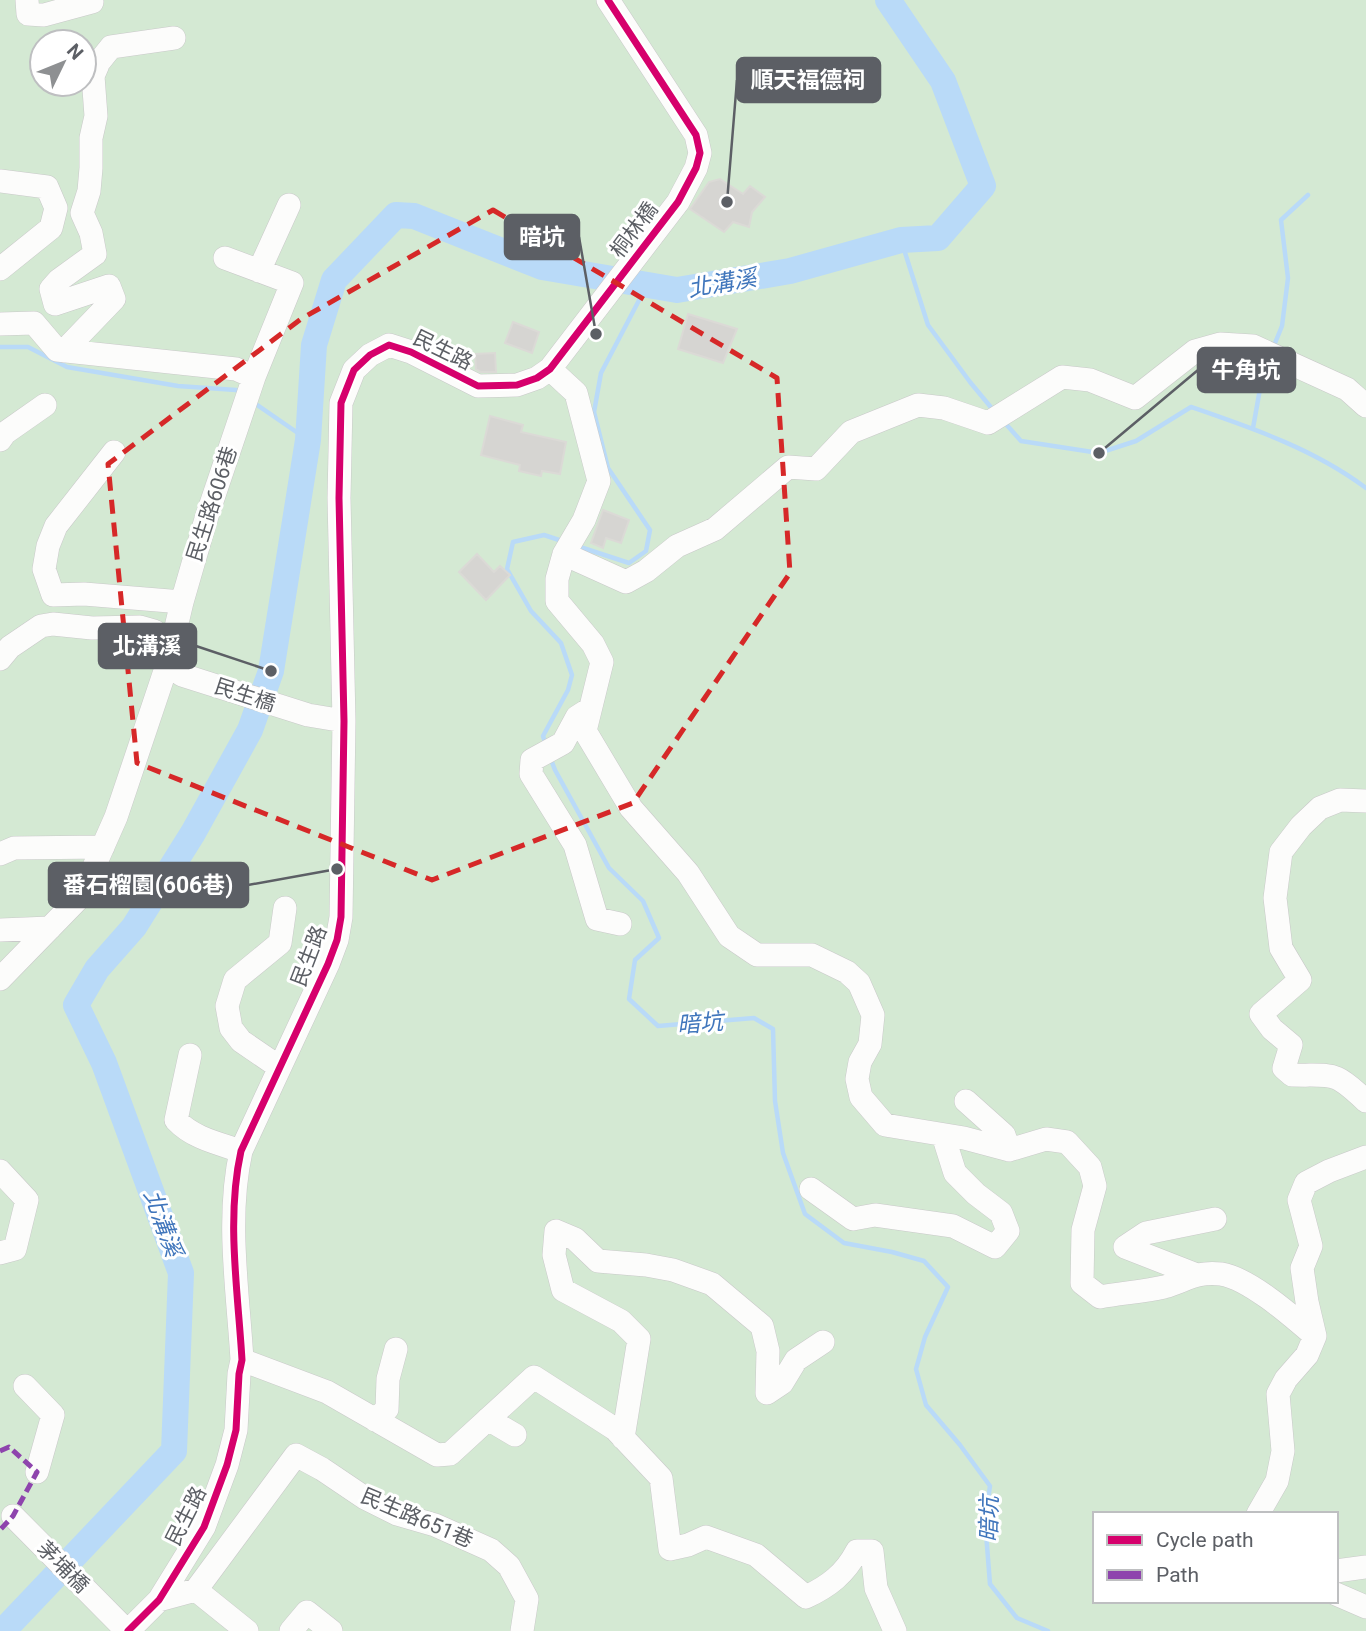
<svg xmlns="http://www.w3.org/2000/svg" width="1366" height="1631" font-family="Roboto,'Noto Sans TC',sans-serif">
<style>
.green{fill:#d4e9d3;fill-rule:evenodd}
.lines{fill:none;stroke-linecap:round;stroke-linejoin:round}
.stream{stroke:#b9daf8;stroke-width:4.5}
.river{stroke:#b9daf8;stroke-width:26}
.building{fill:#d6d5d2;stroke:#dbdad6;stroke-width:2}
.minor-casing{stroke:#c9c9c9;stroke-width:24}
.minor{stroke:#fcfcfb;stroke-width:23}
.quiet{stroke:#8e44ad;stroke-width:5;stroke-dasharray:10 5;stroke-linecap:butt}
.cycleway-casing{stroke:#fff;stroke-width:11}
.cycleway{stroke:#d6006c;stroke-width:7}
.marked{fill:none;stroke:#d62828;stroke-width:5;stroke-dasharray:14 9;stroke-linejoin:round}
.labels{text-anchor:middle;stroke-width:6;stroke-linejoin:round;paint-order:stroke}
.street-label{font-size:21px;fill:#5c5f65;stroke:#fff}
.water-label{font-size:23px;font-style:italic;fill:#4076bc;stroke:#fff}
.leader{fill:none;stroke:#5c5f65;stroke-width:2.5}
.callout-dot{fill:#5c5f65;stroke:#fff;stroke-width:2.5}
.callout{fill:#5c5f65;stroke:#5c5f65;stroke-width:2.5}
.callout-label{font-size:23px;text-anchor:middle;font-weight:bold;fill:#fff}
</style>
<rect width="100%" height="100%" fill="#ecece7"/>
<path class="green" d="M0,0H1366V1631H0ZM42,42H84V84H42ZM1095,1514H1336V1601H1095Z"/>
<g class="lines">
<path class="stream" d="M901,240L928,325L970,382L994,411
M0,347H28L67,367L178,386L236,390L240,393
M1273,348L1282,326L1288,278L1281,220L1308,195
M253,402L308,440
M1005,423L1021,441L1099,453L1136,441L1191,407C1252,428 1314,449 1366,488
M1253,428L1260,389L1269,359
M577,546L629,563L646,551L650,530L608,468L594,412L601,373L647,285
M546,745L543,736L568,690L572,675L561,643L531,611L507,569L513,542L544,535L562,541
M550,757L555,770L609,868L643,901L659,938L635,960L629,999L658,1026L754,1018L773,1029L775,1101L783,1153L805,1214L844,1243L892,1252L924,1261L948,1287L925,1337L916,1369L926,1405L960,1445L990,1486L985,1520L990,1584L1017,1618L1048,1631"/>
<path class="river" d="M3,1631L174,1451L181,1273L104,1063L76,1005L97,969L134,927L193,833L250,730L271,671L308,440L314,345L334,280L396,215L414,216L542,267L677,290L790,271L901,240L938,238L983,186L943,81L888,0"/>
</g>
<path class="building" d="M720,179L743,194L750,186L765,197L752,212L749,227L733,222L724,232L690,209L709,182Z
M688,314L737,329L723,363L678,349Z
M513,322L539,332L532,353L505,343Z
M495,353L496,372H481L476,369L475,354Z
M490,416L523,425L521,432L566,442L560,474L542,471L541,476L519,471L520,465L481,455Z
M603,510L629,520L621,543L606,538L603,548L591,543Z
M477,554L494,572L500,566L510,575L486,600L459,572Z"/>
<g class="lines">
<g class="minor-casing">
<path id="minor" d="M27,0L28,14L44,15L92,2
M0,181L47,187L56,208L51,228L0,269
M225,258L292,283L254,377
M259,271L289,205
M0,324L34,323L57,350L236,369L254,377L206,519L182,602
M64,351L114,299L109,286L55,304L51,289L59,280L95,254L91,233L82,213L89,191L91,168V138L96,116L93,76L99,62L111,47L174,38
M550,369L576,393L599,481L584,520L564,554L557,579V601L593,644L602,662L585,731L631,808L688,873L729,936L757,955H812L847,972L859,983L873,1015L870,1044L860,1062L857,1079L861,1097L885,1125L964,1138L1009,1150L1046,1139L1067,1142L1090,1167L1095,1186L1083,1230L1082,1283L1100,1297C1121,1293 1143,1292 1164,1287C1186,1281 1195,1271 1221,1274C1249,1278 1293,1317 1315,1336L1307,1355L1286,1379L1278,1394L1283,1451L1277,1481L1258,1514
M0,440L5,433L45,405
M564,554L626,582L646,571L677,546L715,529L788,467L816,469L851,432L918,405L944,408L988,423L1062,377L1090,380L1135,398L1195,351L1220,344L1253,346L1347,389L1366,406
M0,659L10,647L41,626L53,624L92,628L140,627L154,631L171,643
M167,665L182,675L308,715L344,721
M588,710L577,717L563,743L532,760L531,774L575,845L597,919L620,924
M1366,801L1340,800L1320,808L1301,826L1281,852L1275,898L1281,948L1300,980L1261,1014L1272,1029L1291,1045L1284,1068L1292,1075C1335,1076 1333,1070 1366,1101
M0,854L14,848L103,847
M0,930L50,928
M0,979L78,899L93,869L116,817L167,665L182,602L84,594L53,595L44,569L48,546L56,526L114,452
M190,1055L176,1120C193,1138 217,1143 241,1151
M279,1067L241,1041L231,1028L227,1006L235,980L280,943L285,908
M966,1101L1004,1135L1009,1150
M0,1171L27,1200L15,1249L0,1253
M811,1189L853,1219L875,1215L953,1226L995,1247L1008,1231L1001,1213L976,1194L955,1173L943,1135
M1194,1274L1125,1247L1146,1233L1215,1219
M1315,1336L1307,1302L1302,1268L1311,1246L1299,1200L1306,1183L1329,1171L1366,1157
M242,1360L327,1392L437,1455L450,1454L534,1377L615,1429L661,1478L670,1549L688,1545L706,1537L756,1555L806,1597C829,1586 845,1574 857,1551H872L876,1588L895,1631
M25,1386L53,1415L37,1472
M488,1419L515,1435
M375,1420L387,1409L388,1379L396,1349
M623,1438L639,1339L621,1321L563,1290L554,1255L556,1231L575,1239L598,1261L646,1265L673,1270L712,1284L762,1326L768,1351L767,1393L782,1383L796,1360L823,1342
M13,1516L127,1631
M1336,1571L1366,1567
M196,1590L247,1631
M1336,1594L1366,1607
M159,1600L196,1590L296,1455L322,1469L365,1498L397,1514L435,1525L491,1550L509,1566L527,1599L522,1631
M128,1631L159,1600L204,1527L227,1465L236,1430L239,1374L242,1360C238,1291 226,1219 241,1151L328,964L337,940L341,917L344,721L339,498L341,403L354,370L370,355L389,345L411,352L478,386L517,385L537,378L550,369L678,202L696,168L700,153L696,135L608,0
M291,1631L307,1612L331,1631"/>
</g>
<use href="#minor" class="minor"/>
<path class="quiet" d="M0,1451L9,1447L37,1472L13,1516L0,1530"/>
<g class="cycleway-casing">
<path id="cycleway" d="M128,1631L159,1600L204,1527L227,1465L236,1430L239,1374L242,1360C238,1291 226,1219 241,1151L328,964L337,940L341,917L344,721L339,498L341,403L354,370L370,355L389,345L411,352L478,386L517,385L537,378L550,369L678,202L696,168L700,153L696,135L608,0"/>
</g>
<use href="#cycleway" class="cycleway"/>
</g>
<path class="marked" d="M493,210L777,378L790,573L633,803L432,880L137,763L108,464L301,319Z"/>
<g class="labels">
<g class="street-label">
<text transform="translate(634 230) rotate(-53)" y="7">桐林橋</text>
<text transform="translate(443 350) rotate(26)" y="7">民生路</text>
<text transform="translate(212 504) rotate(-72)" y="7">民生路606巷</text>
<text transform="translate(245 695) rotate(18)" y="7">民生橋</text>
<text transform="translate(309 956) rotate(-69)" y="7">民生路</text>
<text transform="translate(186 1516) rotate(-63)" y="7">民生路</text>
<text transform="translate(417 1518) rotate(23)" y="7">民生路651巷</text>
<text transform="translate(63 1567) rotate(45)" y="7">茅埔橋</text>
</g>
<g class="water-label">
<text transform="translate(722 283) rotate(-10)" y="8">北溝溪</text>
<text transform="translate(700 1023) rotate(-5)" y="8">暗坑</text>
<text transform="translate(163 1223) rotate(70)" y="8">北溝溪</text>
<text transform="translate(989 1519) rotate(-89)" y="8">暗坑</text>
</g>
</g>
<path class="leader" d="M727 202L737 80M596 334L579 237M1099 453L1198 370M271 671L196 646M337 869L248 885"/>
<g class="callout-dot">
<circle cx="727" cy="202" r="7"/>
<circle cx="596" cy="334" r="7"/>
<circle cx="1099" cy="453" r="7"/>
<circle cx="271" cy="671" r="7"/>
<circle cx="337" cy="869" r="7"/>
</g>
<g class="callout">
<rect x="737" y="58" width="143" height="44" rx="7"/>
<rect x="505" y="215" width="74" height="44" rx="7"/>
<rect x="1198" y="348" width="97" height="44" rx="7"/>
<rect x="99" y="624" width="97" height="44" rx="7"/>
<rect x="49" y="863" width="199" height="44" rx="7"/>
</g>
<g class="callout-label">
<text x="808" y="88">順天福德祠</text>
<text x="542" y="245">暗坑</text>
<text x="1246" y="378">牛角坑</text>
<text x="147" y="654">北溝溪</text>
<text x="148" y="893">番石榴園(606巷)</text>
</g>
<rect x="1093" y="1512" width="245" height="91" fill="#ffffff" stroke="#bebfc1" stroke-width="2"/>
<rect x="1107" y="1535" width="35" height="10" fill="#d6006c" stroke="#bebfc1" stroke-width="2"/>
<text x="1156" y="1547" font-size="21" fill="#5c5f65">Cycle path</text>
<rect x="1107" y="1570" width="35" height="10" fill="#8e44ad" stroke="#bebfc1" stroke-width="2"/>
<text x="1156" y="1582" font-size="21" fill="#5c5f65">Path</text>
<g transform="translate(63 63) rotate(47)"><circle r="33" fill="#ffffff" stroke="#bebfc1" stroke-width="2"/>
<path d="M0-5L12 26L0 18L-12 26Z" fill="#8e9092"/>
<text y="-10" font-size="19" font-weight="bold" text-anchor="middle" fill="#5c5f65">N</text>
</g>
</svg>
